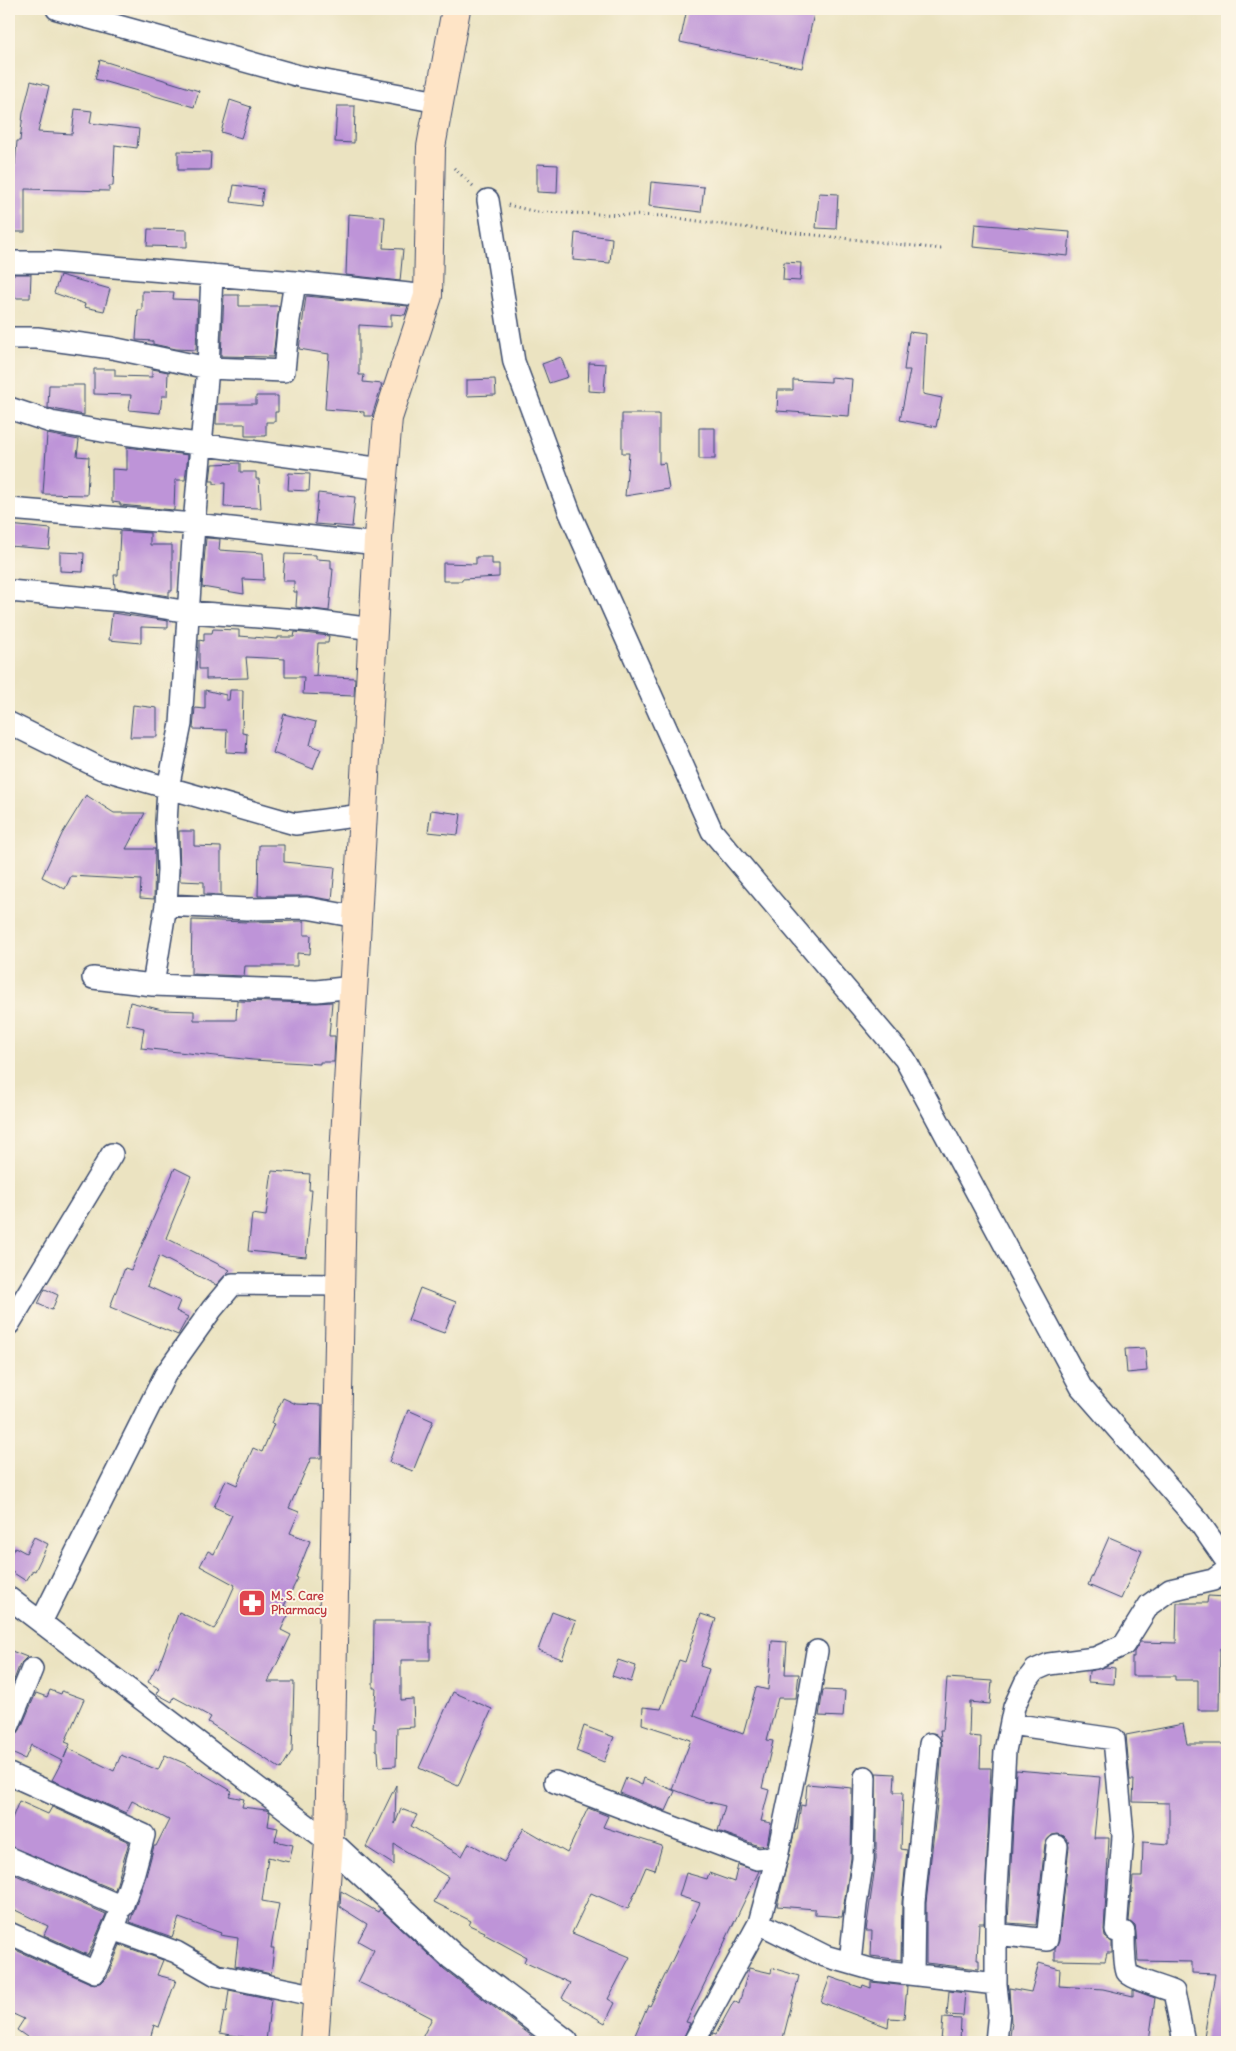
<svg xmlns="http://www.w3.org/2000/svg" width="1236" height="2051" font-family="Delius,sans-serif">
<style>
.building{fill:#be94d8}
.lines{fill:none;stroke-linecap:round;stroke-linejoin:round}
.minor-casing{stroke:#3a4a6d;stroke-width:24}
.tertiary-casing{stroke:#3a4a6d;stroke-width:29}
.secondary-casing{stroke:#3a4a6d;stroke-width:30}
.path{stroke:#3a4a6d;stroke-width:3;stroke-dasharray:1 4;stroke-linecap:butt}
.minor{stroke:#fff;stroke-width:21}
.tertiary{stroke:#fff;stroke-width:26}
.secondary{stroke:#fee4c6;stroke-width:28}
.labels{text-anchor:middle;stroke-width:4;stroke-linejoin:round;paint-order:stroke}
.health-label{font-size:12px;font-weight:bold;fill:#be3a42;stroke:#fcf5e5;text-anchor:start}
</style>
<rect width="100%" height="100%" fill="#fcf5e5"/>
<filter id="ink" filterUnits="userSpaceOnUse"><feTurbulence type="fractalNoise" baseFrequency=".02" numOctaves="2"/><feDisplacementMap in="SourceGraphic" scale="10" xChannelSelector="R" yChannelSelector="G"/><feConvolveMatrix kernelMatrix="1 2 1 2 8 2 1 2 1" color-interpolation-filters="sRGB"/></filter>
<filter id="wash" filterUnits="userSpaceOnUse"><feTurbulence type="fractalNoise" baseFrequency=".0096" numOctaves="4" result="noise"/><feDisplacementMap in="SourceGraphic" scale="20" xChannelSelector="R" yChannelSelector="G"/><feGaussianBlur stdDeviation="1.12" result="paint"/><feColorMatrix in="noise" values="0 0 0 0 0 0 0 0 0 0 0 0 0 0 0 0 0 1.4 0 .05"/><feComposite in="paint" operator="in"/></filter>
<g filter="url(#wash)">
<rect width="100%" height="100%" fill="#ebe3c1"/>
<g id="blocks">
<path class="building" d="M687,9H815L802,68L680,42Z
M100,60L199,91L194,107L95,79Z
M31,81L49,86L38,132L72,134L75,109L92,111L90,123L139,129L137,148L115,145L113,186H109V191L25,189V232H9V165H15L17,141H20L23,113Z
M230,100L251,107L241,138L221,132Z
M337,106H355L354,143L335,142Z
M178,151L211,152L210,170H178Z
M537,164L558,165L557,193L537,192Z
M651,182L704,187L701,212L649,206Z
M234,185L263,189L261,206L231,202Z
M819,193L838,194L836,229L816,228Z
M348,214L385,217L383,248L403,249L400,281L346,275Z
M975,224L1070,232L1068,256L973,247Z
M148,229L187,230V247L147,246Z
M575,233L612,238L610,263L573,260Z
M784,262L801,263L800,281L783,280Z
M9,274H31L30,298H9Z
M60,275L110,289L104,311L84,307L85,304L54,293Z
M142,291L174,292L173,299L198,300L196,350L176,349L153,344V341L136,340L138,310H142Z
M224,295H239V306H279L273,357L221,356Z
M306,296L408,306L405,315L391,314V327L359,325V375H364L363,382L382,384L372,416H364V412L325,409L329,354L299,349Z
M909,332L926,334L923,394L942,398L936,427L900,420L910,370H904Z
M561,357L568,377L549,383L542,364Z
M589,363L606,364L604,392L588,391Z
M94,369H115V376L152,377V369L168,372L167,396H162L160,413L129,410L131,395L94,394Z
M831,377L852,379L849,416L777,411L778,390H793V380L831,382Z
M495,379L496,395L467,396V380Z
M49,385H84V415L48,408Z
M256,396H278V412H275V422H266V436H245V424H216L217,404H256Z
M622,414H659V464L665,463L669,489L625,496L629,453H622Z
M699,428H715V459H699Z
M47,434L79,440L77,456L89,457L87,495L43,494Z
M127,447L188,455L185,480H175L174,510L120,505V503L112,502V469L127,470Z
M240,463V472H256V479H259L261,508L224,507L225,483L214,484V481H210L212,464Z
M289,473L310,474L309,491L288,490Z
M318,493L355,497L352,527L315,524Z
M9,525L51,529L49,549L9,546Z
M120,531L150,533V545H172V591H169V596L115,588L114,575H118Z
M206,538L220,539L219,550L263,553L264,580L243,579L244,594L202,587Z
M60,552L84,553L83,572L60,571Z
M285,554L316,555V559L331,560V569H333L329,611L296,607L297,592H294V581H283Z
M476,557H492V564H499V577L462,579V581H443V563L476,564Z
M112,613L168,621V628L141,627V643L109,640Z
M213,629L239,630V636L278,639V637H294L295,632L329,636L328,643H318L316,676H312L355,678L354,696L303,694L304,677H285V659L246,657L248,678L206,679V669H199V640L204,641V633H212Z
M205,690L226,695V700H229L230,690H243L242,733L247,734L246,753L226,752L227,730L193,729L195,708L205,709Z
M133,705L157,708V737H130Z
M284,714L316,722L310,745L321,749L313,769L273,753Z
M86,795L114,813H145L126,849H155L154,899L140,898L141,880L71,876L65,889L42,877L62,834Z
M431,810L461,814L458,835L428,832Z
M179,831H194V846L221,847V895L204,894V882L180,881Z
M259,845H284V862L335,867L332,900L307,896H258Z
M192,920L247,922L304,921V935H311L310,954L297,953V966H245L244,976L191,974Z
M237,1001L317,1003L332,1002L329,1036H335L334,1062H320V1064L253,1060L141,1048L144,1028L126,1024L130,1002L162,1010L194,1011V1020H236Z
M175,1168L191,1176L166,1238L230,1270L216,1285L159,1256L147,1286L180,1301L176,1311L188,1317L178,1335L110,1307L125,1268L131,1270Z
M272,1171L310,1174L309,1190H312L306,1257L248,1251L252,1214L266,1216Z
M420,1288L456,1302L444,1333L408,1320Z
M45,1289L58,1295L52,1310L38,1304Z
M1145,1348L1147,1371L1127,1373L1125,1349Z
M283,1398L296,1404L322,1405L321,1458H311L289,1508L299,1512L290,1533L310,1541L296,1577L298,1578L284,1606L291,1609L281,1630L291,1635L268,1682H294L292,1751L281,1769L208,1722L211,1717L174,1697L172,1702L157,1694L160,1689L148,1682L156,1667L158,1668L179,1612L214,1629L218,1623L235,1585L200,1566L208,1551L214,1554L232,1515L214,1507L226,1480L237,1485L253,1448L262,1452L274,1424L271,1423Z
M408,1410L433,1421L413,1471L389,1462Z
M34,1537L48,1544L35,1571L33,1570L26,1581L9,1570V1557L15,1547L26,1553Z
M1109,1537L1142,1551L1121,1599L1088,1585Z
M1208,1596L1227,1597L1225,1648H1220L1219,1710H1198V1680H1175V1676H1132V1657H1134V1652L1140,1642L1176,1643L1177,1603H1207Z
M552,1612L576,1621L562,1659L538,1650Z
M701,1614L716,1619L700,1666L709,1669L694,1715L697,1717L743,1734L756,1687L768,1690L772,1641L787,1642L785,1674H799L796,1698H778L767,1740L773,1741L762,1788L769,1790L761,1821L771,1823L767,1845L759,1846L718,1831L725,1806L701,1800L672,1789L691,1740L642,1724L643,1707L661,1709L679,1660L685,1662Z
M374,1621H430V1660H401V1700L413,1699L414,1727L397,1728L396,1766L379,1767L378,1751L376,1750V1729L373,1728L376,1688H373Z
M9,1650L27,1657L20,1664L9,1693Z
M618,1660L636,1666L631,1682L612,1676Z
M1105,1667L1115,1668L1114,1684L1088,1682L1089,1671Z
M947,1678L992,1681L990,1704L970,1702L969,1736L981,1737L980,1768H991L984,1923H979L977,1960H979V1969L926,1963V1903L939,1787L942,1745L940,1730H943Z
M50,1690L61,1694L62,1691L84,1699L65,1742L70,1744L64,1758L68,1748L114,1771L121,1755L158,1770L165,1755L184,1763L232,1791L229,1796L244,1799L242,1807L266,1810L270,1812L268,1826L278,1828L275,1841L293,1845L289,1862L268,1857L262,1901L279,1904L271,1948H274L271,1974L235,1966L238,1938L220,1935L221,1933L179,1918L172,1937L130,1922L146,1876L154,1846H156L169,1820L132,1801L126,1813L52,1780L62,1761L31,1745L25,1759L9,1752V1737L16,1735L20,1730L36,1693L47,1697Z
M823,1690L845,1691L843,1717L819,1716Z
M453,1692L492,1709L458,1786L419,1768Z
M1183,1724L1187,1744H1227V1995L1223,2022L1227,2023V2042H1203L1215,1974L1192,1973V1962L1138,1961L1136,1932L1135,1926L1129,1921L1133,1877H1142L1143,1842L1169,1844V1803L1133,1802L1134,1780H1130L1126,1735Z
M584,1726L614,1737L604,1762L576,1751Z
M1016,1770L1100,1777L1094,1838H1109L1104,1930L1105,1937L1112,1942V1953H1107L1105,1961L1055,1960V1949L1059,1941L1069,1847L1068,1841L1064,1836L1058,1834L1052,1835L1045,1844L1036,1925L1008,1923Z
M876,1773L895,1774L894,1792H903L901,1849L907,1850L902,1902L901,1960L871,1956L872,1931H866L876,1859Z
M626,1778L642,1785L644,1778L675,1791L666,1811L620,1793Z
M807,1784L852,1788L851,1858L842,1917L815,1915V1909L777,1906L795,1830H797L801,1805L805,1806Z
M396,1785L395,1824L401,1809L417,1815L411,1826L462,1856L469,1843L504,1862L524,1828L567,1853L588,1808L608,1816L603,1827L662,1846L655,1870L646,1867L628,1909L591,1893L572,1933L630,1957L608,1999L615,2003L605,2023L562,1998L570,1983L524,1962L526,1957L484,1934L485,1932L469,1925L471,1921L434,1902L448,1877L394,1844V1865L366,1847Z
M19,1801L48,1814L52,1807L129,1842L115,1890L9,1846V1826Z
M738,1865L759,1871L686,2022L690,2023L682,2042H632L648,2005L650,2006L700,1903L679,1896L686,1873L707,1879L709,1873L734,1882Z
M9,1872L106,1914L88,1955L44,1935L48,1926L9,1907Z
M341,1891L378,1912L380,1909L444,1969L533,2037L531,2042H420L432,2018L386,1994L385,1995L358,1982L374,1950L358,1941L367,1924L340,1907Z
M120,1945L163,1960L157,1975L176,1980L159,2027L154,2025L149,2042H34L17,2030L24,2019L9,2012V1947L90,1983L96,1984L102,1982L107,1977Z
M1039,1963L1060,1969L1059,1986L1103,1989L1133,1996V1990L1155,1998L1149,2042L1086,2038L1085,2042H1009L1012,2023L1011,2022L1009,1988L1031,1992Z
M749,1968L771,1973L772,1968L799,1976L782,2042H708L713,2033L716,2034L734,2001L739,2004Z
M830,1977L862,1988L863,1985L871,1988V1982L907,1986L904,2019L889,2018L888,2027L821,2002Z
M229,1990L271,1999L266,2041L220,2033L224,2012L226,2013Z
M949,1991L965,1993L963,2016L947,2015Z
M943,2018L961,2019L960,2042L941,2041Z"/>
</g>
</g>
<g filter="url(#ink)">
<use href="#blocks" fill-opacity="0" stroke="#3a4a6d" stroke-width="1"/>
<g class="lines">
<g class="minor-casing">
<path id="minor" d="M57,9L299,76L438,102
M488,200L514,362L570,513L712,831L905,1059L1081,1387L1199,1522L1227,1562
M9,262H54L295,282L428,296
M212,275L208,368L194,524L181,724L168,788L166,824L168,869L166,905L247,909L307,908L357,917
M9,338H37L112,348L208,368L284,371L289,320L295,282
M9,408L51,422L102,431L383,469
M9,509L194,524L378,544
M9,591L122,601L189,612L312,621L373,629
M9,723L102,769L295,824L362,815
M166,905L153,985L317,991L353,987
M93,978L153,985
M9,1324L112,1154
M9,1598L329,1842
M41,1622L165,1375L212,1309L233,1284L341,1285
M1011,1724L1114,1739L1123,1836L1116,1931L1124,1932C1124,1942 1124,1963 1127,1972C1131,1979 1164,1987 1174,1992L1184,2042
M9,1725L32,1669
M9,1774L144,1835L134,1872L122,1907L9,1858
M555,1782L757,1859L777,1857
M759,1923L825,1956L874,1970L996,1984
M113,1929L176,1952L216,1975L318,1996
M9,1933L95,1972L118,1917
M996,1934L1047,1940L1057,1846
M850,1963L856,1905L863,1859L865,1777
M913,1974L914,1902L930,1744
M694,2042L759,1923L777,1857L803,1733L817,1651
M996,2042L999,2012L996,1984V1906L1005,1751L1014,1707L1025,1683L1035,1670L1049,1664L1095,1658L1124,1645L1149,1605L1170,1590L1213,1580L1227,1570"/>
</g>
<g class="tertiary-casing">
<path id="tertiary" d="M329,1842L453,1957L565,2042"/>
</g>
<g class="secondary-casing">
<path id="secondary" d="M314,2042L329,1842L342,1193L379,522L388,418L428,296L431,147L456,9"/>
</g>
<path class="path" d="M454,168L473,186
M508,205L537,212L663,216L733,226L942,249"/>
<use href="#minor" class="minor"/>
<use href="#tertiary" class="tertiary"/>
<use href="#secondary" class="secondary"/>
</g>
</g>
<defs>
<g id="pharmacy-square" transform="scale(1.4375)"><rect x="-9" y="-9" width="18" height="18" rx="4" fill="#e0444e" stroke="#fcf5e5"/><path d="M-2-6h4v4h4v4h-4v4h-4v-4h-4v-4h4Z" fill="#fff"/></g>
</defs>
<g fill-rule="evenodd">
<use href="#pharmacy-square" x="252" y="1603"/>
</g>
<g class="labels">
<g class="health-label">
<text x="271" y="1600">M. S. Care<tspan x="271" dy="14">Pharmacy</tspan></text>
</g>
</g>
<rect width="1236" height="2051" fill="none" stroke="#fcf5e5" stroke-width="30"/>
</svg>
